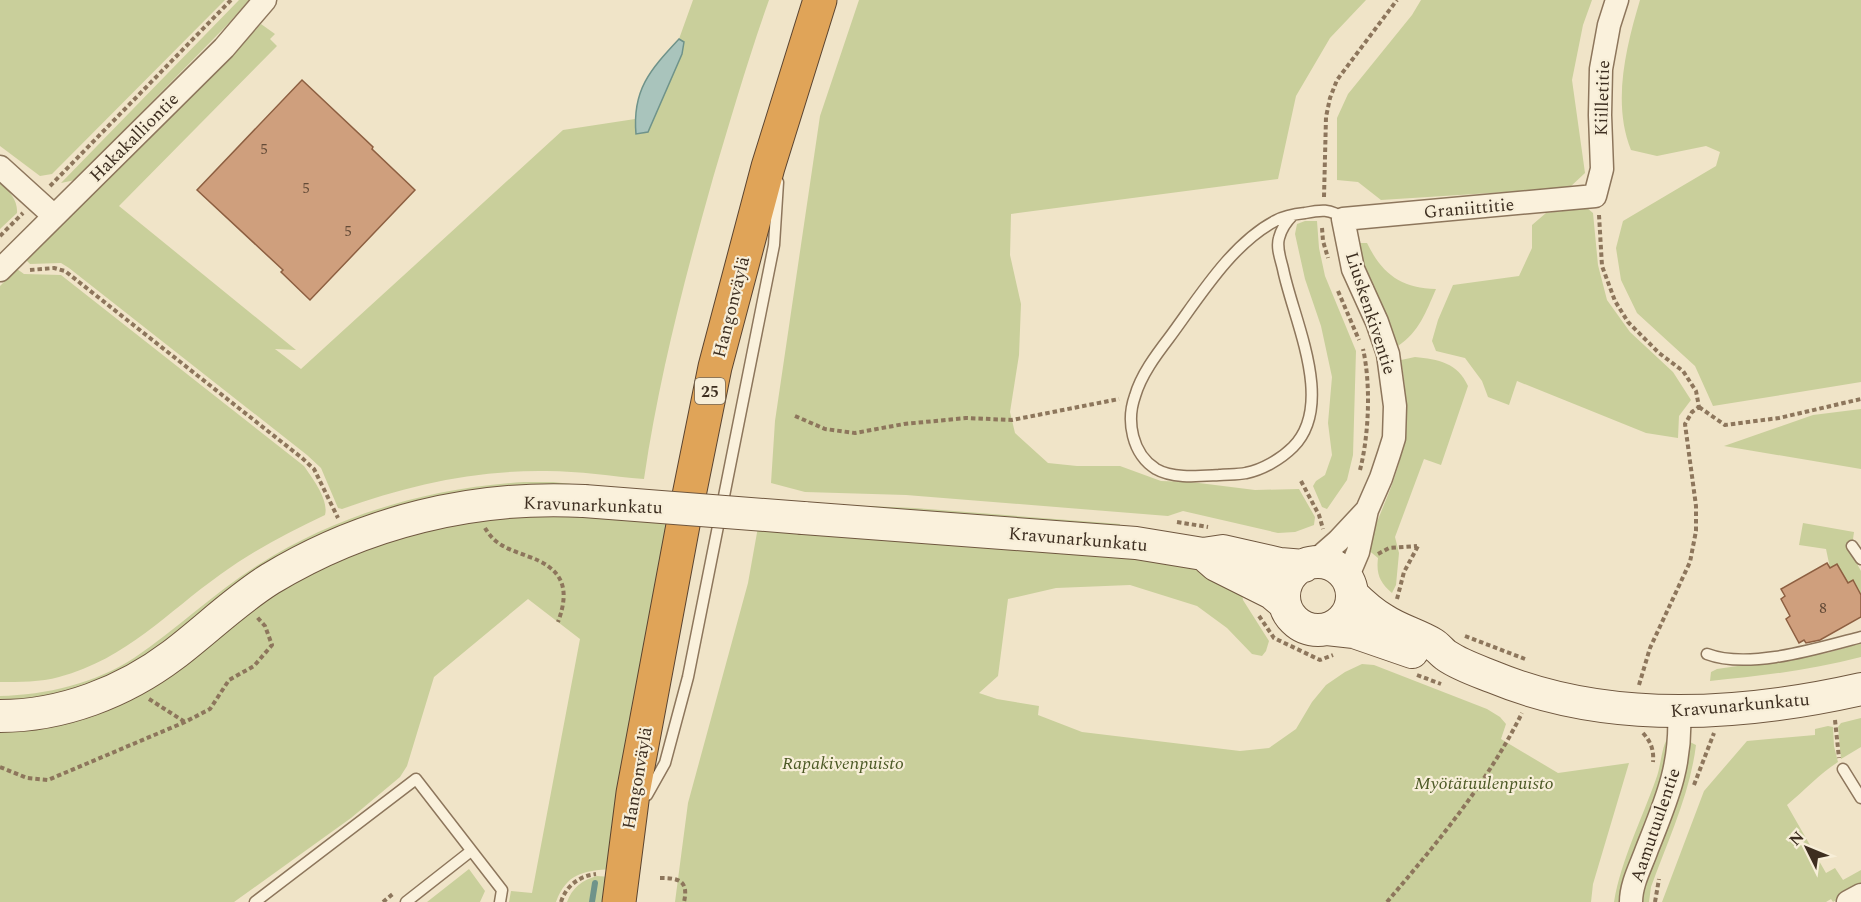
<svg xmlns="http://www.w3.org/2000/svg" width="1861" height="902" font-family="Spectral,serif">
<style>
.green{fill:#c9cf9b}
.water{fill:#a9c4bc;stroke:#6f938a;stroke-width:1.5}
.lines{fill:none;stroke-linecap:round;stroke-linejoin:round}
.stream{stroke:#6f938a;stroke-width:6}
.building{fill:#cf9f7d;stroke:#8d5f41;stroke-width:1.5}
.lane-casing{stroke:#8d765c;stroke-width:13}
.street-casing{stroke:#8d765c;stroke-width:25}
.secondary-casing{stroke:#6f573f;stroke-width:34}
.highway-casing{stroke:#5b4430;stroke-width:35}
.path{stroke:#8d765c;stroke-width:4;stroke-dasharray:4.5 3;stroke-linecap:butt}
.lane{stroke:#faf1dc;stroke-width:10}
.street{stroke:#faf1dc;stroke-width:22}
.secondary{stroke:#faf1dc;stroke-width:32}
.highway{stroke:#e0a458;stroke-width:33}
.secondary-bridge-casing{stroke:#6f573f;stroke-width:34;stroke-linecap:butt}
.secondary-bridge{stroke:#faf1dc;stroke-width:32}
.labels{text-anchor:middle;stroke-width:4.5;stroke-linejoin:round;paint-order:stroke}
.number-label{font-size:15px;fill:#624a37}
.shield{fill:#f7eed8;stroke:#756857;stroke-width:1.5}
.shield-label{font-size:16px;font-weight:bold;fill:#3d2e20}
.street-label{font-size:18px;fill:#3d2e20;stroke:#f7eed8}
.park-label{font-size:18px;font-style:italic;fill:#4d5a26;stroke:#f7eed8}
</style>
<rect width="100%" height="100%" fill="#f0e4c8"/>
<path class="green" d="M0,0H225L52,174L40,176L0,146Z
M239,0H249L228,24L75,180L61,183Z
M693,0H769C748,59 731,118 713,178C685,277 659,377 644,479C609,476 574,470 539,471C471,471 405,486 342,509L338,508L321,468L307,455L69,268L61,263L30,264L26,260L207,81L261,24L275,34L270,39L277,46L119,206L296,350L275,349L301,369L563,130L635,119L637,134L648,132L683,43L679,39Z
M859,0H1366L1330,38L1296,96L1278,179L1011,214L1010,255L1021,304L1019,355L1010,412L1015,433L1048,463L1077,466H1120L1161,481L1191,482L1255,490L1299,489L1315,517L1314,525L1295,532L1278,533L1183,511L1168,516L906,495L805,492L771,483L775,421L820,116Z
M1421,0H1592L1583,25L1572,80L1585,173L1569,188L1381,200L1358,182L1337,180V118L1348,94L1412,15Z
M1640,0H1861V382L1713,406L1695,366L1637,313L1621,280L1616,248L1623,221L1716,166L1720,152L1706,146L1657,156L1631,150C1612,103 1626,47 1640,0Z
M0,183C10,191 18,201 17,213L0,229Z
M1587,208L1593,213L1598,265L1607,300L1630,332L1673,372L1691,400L1679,416L1678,438L1646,433L1517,381L1509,405L1488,397L1482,381L1465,358L1436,351L1432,341L1438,320L1453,285L1519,276L1532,248V225L1546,213Z
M1305,221H1317L1319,248L1325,276L1356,351L1353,455L1347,480L1327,509L1322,507L1313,486L1316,481L1325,475L1332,455L1328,423L1332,377L1321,326L1305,279L1295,234L1297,224Z
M1359,243H1367C1382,274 1401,288 1436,289C1426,312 1419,332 1398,346L1390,324L1363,268Z
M17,269L24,274L61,275L304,466C313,479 329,500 325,515C289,532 254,550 221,574C166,613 128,658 59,677C41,682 19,682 0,682V286Z
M1415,357C1438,359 1458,363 1468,386L1441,465L1424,459L1395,537L1399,553L1396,585L1392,593C1380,583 1376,574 1378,558L1367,549C1378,514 1398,480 1403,444C1408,416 1406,388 1401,360Z
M1861,409V469L1724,446L1813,415Z
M524,482H553L599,487L427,503L150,657L76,692L0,703V696C46,695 96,683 134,658C177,629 214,593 258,565C338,514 429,488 524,482Z
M795,503L915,508L1120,524L1119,531Z
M532,511L667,522L611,869C583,871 567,873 556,902H509L511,891L532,893L580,639L528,599L434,677L407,766L400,777L351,818L234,902H0V726H12L268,594L395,534Z
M1803,523L1854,532L1851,553L1861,571V595L1853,580L1848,583L1837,564L1830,568L1826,549L1799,545Z
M758,527L1163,560L1214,575L1242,594L1243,600L1269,641L1266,651L1262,656L1252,654L1227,628L1197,606L1130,585L1056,588L1008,599L998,676L979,693L997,699L1039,706L1038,715L1082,732L1240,751L1269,748L1296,729L1312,702L1326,685L1345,672L1362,664L1374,665L1487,709L1500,717L1506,724L1501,739L1558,773L1629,763L1593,884L1591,902H675L688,803L748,583Z
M1861,643V657C1811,670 1761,676 1710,681L1711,672L1717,669L1827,653Z
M1861,718V747L1841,759L1838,727L1841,723Z
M1828,726L1833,727L1834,746L1838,762C1819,774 1805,790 1787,805L1826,873L1835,868L1843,880L1861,870V886L1833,902L1831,899L1826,902H1662L1704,791L1747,741L1815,735V729Z
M1667,739L1671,753L1621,902H1614C1621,860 1642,819 1656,779C1661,766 1661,750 1667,739Z
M1690,742L1696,745C1690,794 1668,840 1651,887L1649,902H1640L1641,893Z
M469,869L485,891L480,902H427Z
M597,876L611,877L608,902H567C572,888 582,880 597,876Z"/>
<path class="water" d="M679,39L684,42L682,54L648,132L636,134C632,90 650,70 679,39Z"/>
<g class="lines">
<path class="stream" d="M592,902L595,883"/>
</g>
<path class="building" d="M302,80L373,147L372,149L415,190L310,300L281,272L283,270L197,190Z
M1827,563L1830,568L1837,564L1848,583L1853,580L1861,595V617L1820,640L1806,643L1804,640L1799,643L1786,619L1790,616L1781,599L1785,596L1781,589Z"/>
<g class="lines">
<g class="lane-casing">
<path id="lane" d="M1293,215C1287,221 1281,230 1279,238C1276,248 1281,260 1283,269C1293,319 1336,404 1293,447C1281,459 1262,470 1246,473C1237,475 1227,474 1219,475C1200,476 1173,479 1156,469C1132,454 1126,421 1135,396C1141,375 1156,355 1169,338C1198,299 1231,244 1275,221C1284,216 1295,214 1305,213C1320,210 1331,208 1343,219
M1852,546L1861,559
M1707,654C1749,670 1819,648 1861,637
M1843,769L1861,798
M647,795L665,763L688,677L774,245L778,182
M255,902L416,779L502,890L500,902
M406,902L471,851"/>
</g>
<g class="street-casing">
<path id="street" d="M0,167L54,216
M0,270L224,48L265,0
M1314,562L1338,541L1366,511
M1347,578L1358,552L1367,510L1381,478L1389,454L1394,438L1395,406L1388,354L1377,322L1353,269L1343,219L1595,196L1602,169L1600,115L1601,69L1609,25L1617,0
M1631,902C1631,884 1641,866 1647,849C1666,801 1682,766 1679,712
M1848,902L1861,895"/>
</g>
<g class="secondary-casing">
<path id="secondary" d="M803,518L1136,543L1203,554L1223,551L1280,564L1304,566
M1208,558L1216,565L1272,593L1285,604
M1284 596a34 34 0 1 1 68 0a34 34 0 1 1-68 0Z
M1352,594C1362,604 1372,613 1384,620C1399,630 1418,635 1433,644C1438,647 1442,653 1447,656C1460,665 1478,671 1493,677C1609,725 1741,716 1861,689
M1327,629L1354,632L1412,652
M0,716C62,716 124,692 173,655C206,630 235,601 270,579C364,522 474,495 584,501"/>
</g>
<g class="highway-casing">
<path id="highway" d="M619,902L633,793L683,525L715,367L768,167L820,0"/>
</g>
<path class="path" d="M50,186L231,0
M1324,197L1326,117L1330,98L1337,80L1397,0
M1599,215L1602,266L1615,301L1628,322L1659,353L1683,371L1696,391L1699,407
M1322,228L1323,241L1328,258
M0,236L23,213
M30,270L54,268L65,271L302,458L314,469L338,518
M1338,291L1359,340
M1699,407L1725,425L1779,418L1861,399
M795,416L825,429L855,433L904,424L966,418L1012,420L1119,399
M1360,470C1369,435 1371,384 1363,349
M1301,481L1319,515L1323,529
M1177,522L1208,527
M485,528C488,533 492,538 497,542C506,549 517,552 527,556C562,568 571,587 558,622
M1378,554L1389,548L1417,546
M1397,599L1404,572L1418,546
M1259,616L1274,638L1320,660L1333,655
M1465,636L1525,659
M1417,675L1441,684
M1639,685L1650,648L1690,562L1696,531V506L1685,424L1692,412L1699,407
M149,699L185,722
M1835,720L1839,758
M1643,733C1651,742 1654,750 1653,762
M0,767L27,778L48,780L185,722L210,709L229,680L254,666L272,645L265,626L257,617
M1694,785L1714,733
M660,878C678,878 689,880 684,902
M383,902L394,893
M561,902C566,886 579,876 596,874
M1387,902C1437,843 1488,782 1522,713
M1655,902L1659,879"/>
<use href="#lane" class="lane"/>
<use href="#street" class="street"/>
<use href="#secondary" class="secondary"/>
<use href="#highway" class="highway"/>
<g class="secondary-bridge-casing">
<path id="secondary-bridge" d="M584,501L803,518"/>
</g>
<use href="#secondary-bridge" class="secondary-bridge"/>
</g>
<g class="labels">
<g class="number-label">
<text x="264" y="154">5</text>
<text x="306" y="193">5</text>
<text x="348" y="236">5</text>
<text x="1823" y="613">8</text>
</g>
<rect class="shield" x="695" y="378" width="30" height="26" rx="4.5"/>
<g class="shield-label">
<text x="710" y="397">25</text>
</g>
<g class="street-label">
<text transform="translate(1602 98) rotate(-88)" y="6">Kiilletitie</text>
<text transform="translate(134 137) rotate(-45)" y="6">Hakakalliontie</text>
<text transform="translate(1469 208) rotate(-5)" y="6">Graniittitie</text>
<text transform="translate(731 307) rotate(-76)" y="6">Hangonväylä</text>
<text transform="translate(1371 313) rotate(72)" y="6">Liuskenkiventie</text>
<text transform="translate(593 505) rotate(2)" y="6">Kravunarkunkatu</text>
<text transform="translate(1078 539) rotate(5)" y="6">Kravunarkunkatu</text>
<text transform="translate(1740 705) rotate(-5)" y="6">Kravunarkunkatu</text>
<text transform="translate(637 778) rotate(-80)" y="6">Hangonväylä</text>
<text transform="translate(1655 825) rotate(-71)" y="6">Aamutuulentie</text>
</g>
<g class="park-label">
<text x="843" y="769">Rapakivenpuisto</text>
<text x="1484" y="789">Myötätuulenpuisto</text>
</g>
</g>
<g transform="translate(1807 848) rotate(313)" stroke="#f7eed8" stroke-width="4.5" paint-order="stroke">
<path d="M0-4.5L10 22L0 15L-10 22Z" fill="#3d2e20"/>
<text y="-9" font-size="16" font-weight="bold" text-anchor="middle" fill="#3d2e20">N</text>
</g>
</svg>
